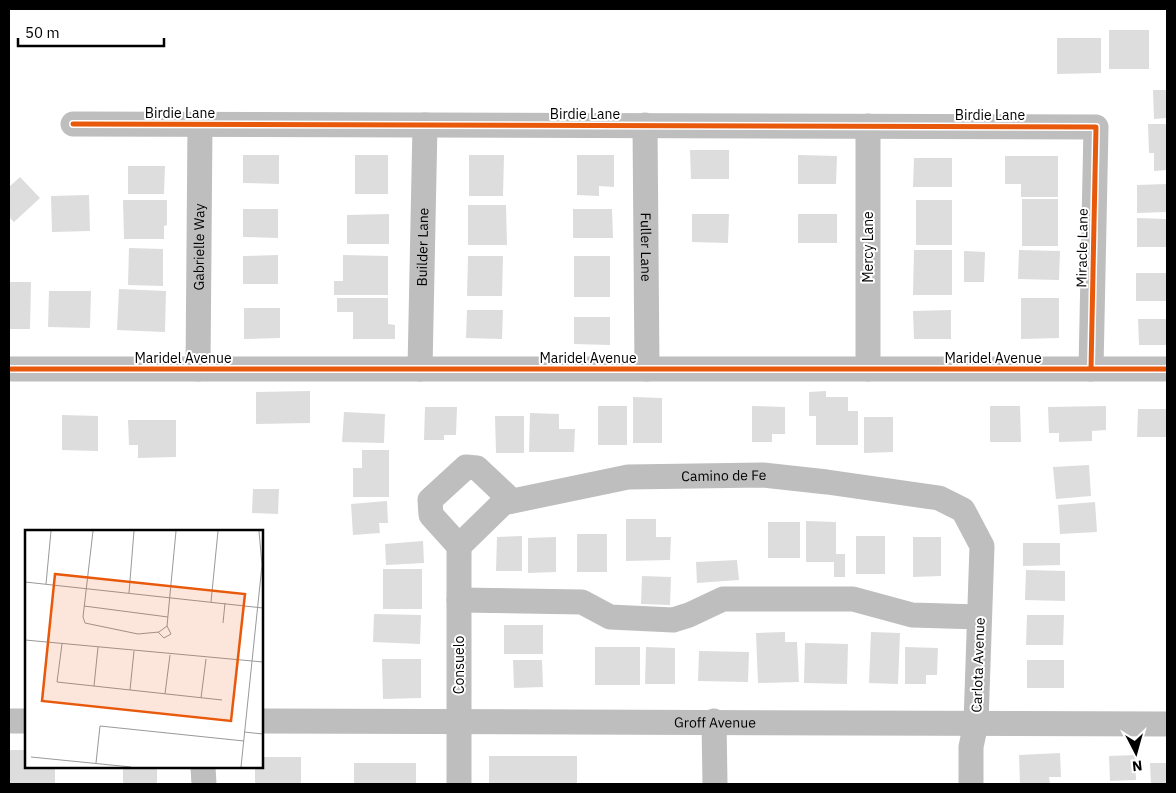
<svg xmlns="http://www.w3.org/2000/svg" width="1176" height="793" font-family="'IBM Plex Sans',sans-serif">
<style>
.building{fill:#ddd}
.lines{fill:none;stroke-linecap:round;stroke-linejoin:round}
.minor{stroke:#bebebe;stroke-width:25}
.cycleway-casing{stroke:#fff;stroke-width:8}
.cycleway{stroke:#e8590c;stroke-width:5}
.labels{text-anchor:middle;stroke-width:4;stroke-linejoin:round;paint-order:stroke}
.street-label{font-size:14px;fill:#000;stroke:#fff}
.inset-road{fill:none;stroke:#999;stroke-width:1}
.view{fill:#e8590c;fill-opacity:0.15;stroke:#e8590c;stroke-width:2.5}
.inset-edge{fill:none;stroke:#000;stroke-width:2.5}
</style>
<rect width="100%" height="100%" fill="#fff"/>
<path class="building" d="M1109,30H1149V69H1109Z
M1057,38H1101V73L1057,74Z
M1153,90H1167V118L1154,119Z
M1148,124H1167V170L1154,171V153H1149Z
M690,150H729V179H691Z
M243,155H279V184L243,183Z
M355,155H388V194H355Z
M469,155H504L503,196H469Z
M577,155H614V187L599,186V196L577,195Z
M798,155L837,156L836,184H798Z
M1005,156H1058V197H1021V184H1005Z
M914,158H952V187H913Z
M128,166H165L164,194H128Z
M20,177L40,198L14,222L9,217V187Z
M1167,184V212L1137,213V185Z
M89,195L90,231L52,232L51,196Z
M1022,199H1058V246H1022Z
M123,200H167V225L164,226V239H124Z
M916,200H952V245H916Z
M468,205H506L507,245H468Z
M243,209H278V238L243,237Z
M573,209H612L613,238H573Z
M389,214V244H347V215Z
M692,214H729L728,243L692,242Z
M798,214H837V243H798Z
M1137,218L1167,219V247H1137Z
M129,248L163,249V286L128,285Z
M914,250H952V295H913Z
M1019,250L1060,251L1059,280L1018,279Z
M964,251L985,252L984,282H964Z
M278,255V284H243V256Z
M343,255L388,256V295H334V281H343Z
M468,256H503L502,296H467Z
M574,256H610V297H574Z
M1136,273H1167V301H1136Z
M9,282H31L30,329H9Z
M119,289L166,291L165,332L117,330Z
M49,291H91L90,328L48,327Z
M337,298H388V324L395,325V339H353V312H337Z
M1021,298H1059V338L1021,339Z
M244,308H280V338L244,339Z
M467,310H503L502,339L466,338Z
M951,310V339H914L913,311Z
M574,317H610V345L574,344Z
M1138,319H1167V345H1139Z
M310,391V423L256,424V392Z
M826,391V397H848V411H858V445H816V416H809V392Z
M633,397L662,398V443H633Z
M598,406H627V445H598Z
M752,406L785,407V434H772V442H752Z
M990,406H1020L1021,442H990Z
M1106,406V430L1092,431V441L1059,442V433H1049L1048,407Z
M425,407H457L456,435H444V440H424Z
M1138,409H1167V437H1137Z
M344,412L385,414L384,443L342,442Z
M530,413L559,414V429H575L574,452H529Z
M62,415L98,416V451L62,450Z
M495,416H524V453H496Z
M864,417H893V452L864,453Z
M128,420H176V457L138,458V445H129Z
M362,450H389V497H353V468H362Z
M1089,465L1091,496L1056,499L1053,467Z
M253,489H279L278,514L252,513Z
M387,501L388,523H379L380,533L353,535L351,504Z
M1095,502L1097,532L1060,534L1058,505Z
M626,519H656V537H671L670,560L626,561Z
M806,521L836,522V554H845V577H834V562H806Z
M768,522H800V558H768Z
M577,534H607V572H577Z
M522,536V571H496L497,537Z
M856,536H885V574H856Z
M556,537V572L528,573V538Z
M913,537H941V576L913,577Z
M423,541L424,563L386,565L385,544Z
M1023,543H1060V565L1023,566Z
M737,560L739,580L697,583L696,562Z
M383,569H422V609H383Z
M1026,570L1065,571V601L1025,600Z
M642,576L671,577L670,605L641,604Z
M374,614L421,615L420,644L373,642Z
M1027,615H1064L1063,645H1026Z
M504,625H543V654H504Z
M785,632V642H797L799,682L758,683L756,633Z
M871,632L900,633L898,684L869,683Z
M805,643L848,644L847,684L804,683Z
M595,647H640V685H595Z
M646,647L675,648V684H645Z
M905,647L938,648L937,675H926V684H905Z
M699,651L749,652L748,682L698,681Z
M382,659H421V698L383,699Z
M513,660H542L543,687L514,688Z
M1027,660H1064V688H1027Z
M9,750H26V767H55V784H9Z
M1060,753L1061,777H1049L1050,784H1020L1019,755Z
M1135,755L1136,780L1110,781L1109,756Z
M489,756H577V784H489Z
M261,757H301V784H255V767H261Z
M354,763H416V784H354Z
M1150,763H1167V784H1151Z
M123,767H157V784H123Z"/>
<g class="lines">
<g class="minor">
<path d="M73,124L1096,127L1091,369"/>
<path id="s1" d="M645,125L647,369"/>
<path d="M9,369H1167"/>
<path id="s2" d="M198,369L200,124"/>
<path id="s3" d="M420,369L425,125"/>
<path d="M868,369V126"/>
<path id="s4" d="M459,546L503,503L628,477L763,475L827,482L939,498L963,510L982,546L976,723L971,747V784"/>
<path d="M459,546V784"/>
<path d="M459,546L431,515L430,500L466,467L477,468L512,501"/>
<path d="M459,600L582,602L610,617L673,620L689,615L723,599H853L912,615L979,617"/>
<path d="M9,721H26"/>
<path id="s5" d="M261,721L1167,724"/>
<path d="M714,721L715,784"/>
<path d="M203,767L204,784"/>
</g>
<g class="cycleway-casing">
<path id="cycleway" d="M73,124L1096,127L1091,369
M9,369H1167"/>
</g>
<use href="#cycleway" class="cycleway"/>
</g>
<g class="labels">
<g class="street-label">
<text x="180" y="118">Birdie Lane</text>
<text x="585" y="119">Birdie Lane</text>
<text x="990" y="120">Birdie Lane</text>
<text dy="5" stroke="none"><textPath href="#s2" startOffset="122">Gabrielle Way</textPath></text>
<text dy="5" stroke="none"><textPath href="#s3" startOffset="122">Builder Lane</textPath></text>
<text dy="5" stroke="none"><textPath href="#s1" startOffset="122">Fuller Lane</textPath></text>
<text transform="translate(868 247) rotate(-90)" y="5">Mercy Lane</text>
<text transform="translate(1082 248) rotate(-89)" y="5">Miracle Lane</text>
<text x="183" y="363">Maridel Avenue</text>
<text x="588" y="363">Maridel Avenue</text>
<text x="993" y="363">Maridel Avenue</text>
<text dy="5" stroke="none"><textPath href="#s4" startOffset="285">Camino de Fe</textPath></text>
<text transform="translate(459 665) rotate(-90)" y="5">Consuelo</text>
<text transform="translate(978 665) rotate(-88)" y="5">Carlota Avenue</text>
<text dy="5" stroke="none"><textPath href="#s5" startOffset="454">Groff Avenue</textPath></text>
</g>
</g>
<g transform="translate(25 530)">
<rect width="238" height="238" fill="#fff"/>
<path class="inset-road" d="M68,1L58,87L60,93L113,104L134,102L142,96M0,52L238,78M21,54L26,1M104,63L109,1M186,72L193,1M59,76L143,87M198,93L200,73M142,96L151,1M133,102L139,108L146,104L142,96M0,110L238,132M37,114L32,152L197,170M69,156L73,117M105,160L109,121M140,164L145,125M176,168L181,129M219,202L238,204M6,227L106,237M71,233L75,196L219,211M216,237L237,35L234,1"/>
<path class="view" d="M30,44L220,64L206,191L17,171Z"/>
<rect width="238" height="238" class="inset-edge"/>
</g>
<rect width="1176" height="793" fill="none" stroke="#000000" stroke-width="20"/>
<g transform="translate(1136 753) rotate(174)" stroke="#ffffff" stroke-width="4" paint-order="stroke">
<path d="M0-4L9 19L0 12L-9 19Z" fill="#000000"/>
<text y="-8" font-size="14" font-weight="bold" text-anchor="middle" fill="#000000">N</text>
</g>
<path d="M18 38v8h146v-8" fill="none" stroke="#000000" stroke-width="2.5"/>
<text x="25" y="38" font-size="15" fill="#000000" stroke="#ffffff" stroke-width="4" paint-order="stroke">50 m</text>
</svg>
